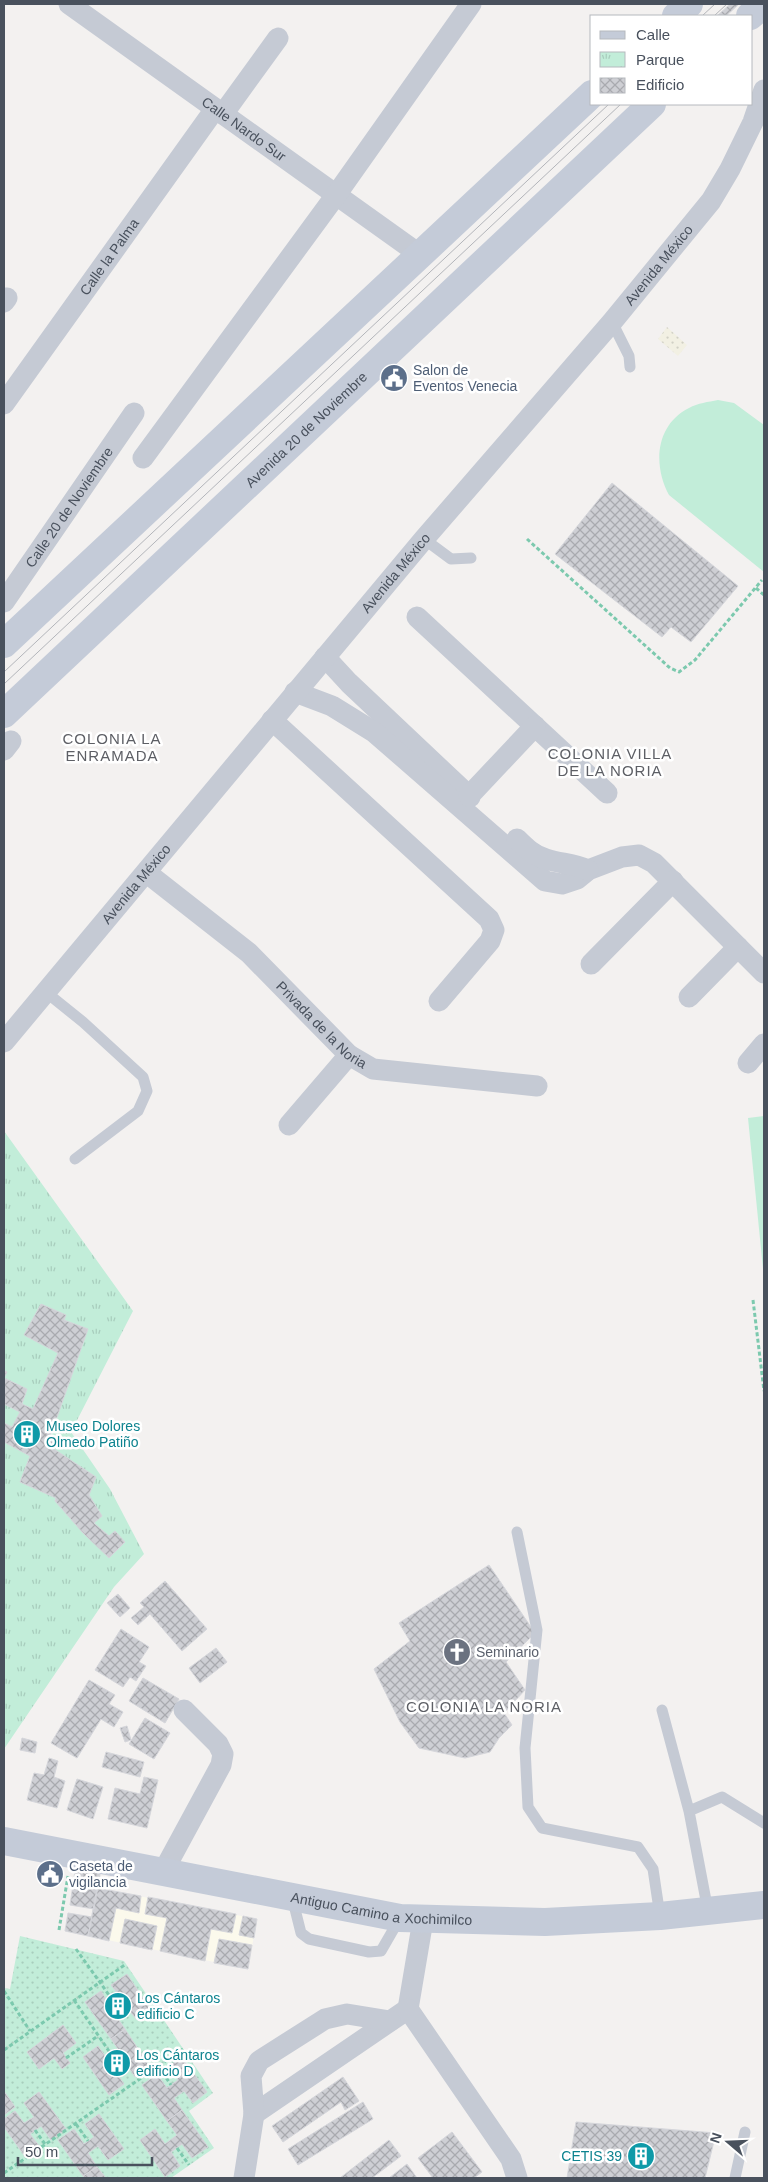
<svg xmlns="http://www.w3.org/2000/svg" width="768" height="2182" font-family="Helvetica,sans-serif">
<style>
.commercial{fill:#fbf9ec}
.grass{fill:url(#grass-dots)}
.sand{fill:url(#sand-dots)}
.park{fill:url(#park-tufts)}
.pitch{fill:#c2edd9}
.building{fill:url(#building-cross-hatch);stroke:#d5d6db}
.lines{fill:none;stroke-linecap:round;stroke-linejoin:round}
.path{stroke:#7cc9ae;stroke-width:3;stroke-dasharray:4 2.5;stroke-linecap:butt}
.lane{stroke:#c5cad4;stroke-width:11}
.street{stroke:#c5cad4;stroke-width:21}
.secondary{stroke:#c4cbd8;stroke-width:28}
.tram{stroke:#b3b5ba;stroke-width:1}
.labels{text-anchor:middle;stroke-width:5;stroke-linejoin:round;paint-order:stroke}
.street-label{font-size:14px;fill:#49515d;stroke:#fff}
.service-label{font-size:14px;fill:#4e5e75;stroke:#fff;text-anchor:start}
.culture-label{font-size:14px;fill:#0d838f;stroke:#fff;text-anchor:start}
.worship-label{font-size:14px;fill:#5b616d;stroke:#fff;text-anchor:start}
.neighbourhood-label{font-size:15px;letter-spacing:1px;fill:#5d5f65;stroke:#fff}
</style>
<defs>
<pattern id="grass-dots" width="8" height="8" patternUnits="userSpaceOnUse" patternTransform="scale(1.25)"><rect width="8" height="8" fill="#c2edd9"/><path d="M2 2h.1M6 6h.1" fill="none" stroke="#a8cdbd" stroke-width="1.8" stroke-linecap="round"/></pattern>
<pattern id="sand-dots" width="8" height="8" patternUnits="userSpaceOnUse" patternTransform="scale(1.25)"><rect width="8" height="8" fill="#f2f0e3"/><path d="M2 2h.1M6 6h.1" fill="none" stroke="#d1d0c5" stroke-width="1.8" stroke-linecap="round"/></pattern>
<pattern id="park-tufts" width="24" height="20" patternUnits="userSpaceOnUse" patternTransform="scale(1.25)"><rect width="24" height="20" fill="#c2edd9"/><path d="M3 7l-1-3M5 7V3M7 7l1-3M15 17l-1-3M17 17v-4M19 17l1-3" fill="none" stroke="#a8cdbd"/></pattern>
<pattern id="building-cross-hatch" width="8" height="8" patternUnits="userSpaceOnUse" patternTransform="scale(1.25)"><rect width="8" height="8" fill="#cecfd4"/><path d="M0 0l8 8M0 8l8-8" fill="none" stroke="#a9aaaf"/></pattern>
</defs>
<rect width="100%" height="100%" fill="#f3f1f0"/>
<path class="commercial" d="M97,1888L257,1919L248,1969L88,1936Z"/>
<path class="grass" d="M20,1936L124,1961L213,2093L189,2111L214,2148L171,2178H4V1988L10,1989Z"/>
<path class="sand" d="M667,327L687,345L678,356L658,339Z"/>
<path class="park" d="M4,1131L133,1311L71,1432L110,1489L144,1554L114,1587L4,1749Z"/>
<path class="pitch" d="M718,400L734,403L764,425V572L669,495C653,466 655,425 689,408C698,403 708,402 718,400Z
M764,1116V1279L748,1118Z"/>
<path class="building" d="M730,4H739L726,16H717Z
M612,483L738,586L691,642L671,627L662,637L555,554Z
M41,1304L66,1315L64,1320L88,1329L49,1440L53,1442L51,1447L96,1477L89,1495L102,1516L94,1523L109,1536L115,1531L125,1542L109,1558L83,1533L55,1501L56,1498L20,1482L30,1456L4,1442V1423L12,1427L20,1412L4,1404V1370L7,1372L4,1378L27,1389L22,1404L33,1409L58,1353L24,1335Z
M489,1565L535,1633L506,1662L525,1690L504,1713L512,1725L499,1738L490,1752L465,1758L419,1748L400,1722L374,1669L410,1641L399,1623Z
M165,1581L207,1629L182,1651L150,1614L138,1625L131,1618L144,1607L140,1603Z
M118,1594L130,1608L120,1617L107,1603Z
M121,1629L149,1647L139,1662L146,1666L136,1681L130,1677L123,1687L95,1670Z
M216,1648L227,1662L200,1683L189,1668Z
M143,1678L179,1699L165,1723L129,1701Z
M89,1680L115,1695L109,1704L123,1712L114,1727L101,1719L77,1758L51,1743Z
M145,1718L170,1733L154,1759L129,1744Z
M127,1726L131,1740L125,1742L120,1728Z
M22,1738L37,1742L35,1753L20,1750Z
M106,1752L144,1762L140,1777L102,1767Z
M49,1758L58,1761L54,1777L65,1781L57,1808L27,1800L34,1773L44,1775Z
M144,1777L158,1780L147,1828L108,1819L115,1788L140,1794Z
M77,1779L103,1787L93,1819L67,1810Z
M76,1864L101,1869L94,1909L70,1905Z
M97,1888L141,1896L139,1913L116,1908L109,1941L88,1936Z
M148,1897L236,1914L232,1933L211,1929L205,1961L160,1951L167,1918L145,1914Z
M68,1913L92,1917L88,1936L65,1931Z
M243,1916L257,1919L254,1938L239,1935Z
M125,1919L157,1926L152,1950L120,1943Z
M219,1939L252,1945L248,1969L214,1963Z
M127,1974L151,2010L137,2020L127,2008L116,2016L125,2029L111,2039L85,2002L101,1991L109,2004L114,2002L120,1997L111,1985Z
M63,2025L76,2043L63,2053L70,2063L62,2069L54,2058L39,2069L27,2052Z
M125,2029L150,2067L135,2077L127,2065L116,2072L124,2084L109,2095L83,2057L98,2046L108,2060L120,2052L111,2039Z
M182,2057L207,2092L193,2103L184,2091L174,2098L182,2110L167,2121L142,2085L157,2074L167,2088L178,2080L168,2067Z
M343,2077L359,2101L345,2110L341,2102L283,2142L272,2126Z
M4,2091L15,2107L4,2115Z
M39,2092L66,2129L51,2140L41,2126L30,2134L40,2147L26,2158L4,2127V2119L15,2111L24,2123L34,2117L24,2103Z
M363,2102L373,2119L298,2165L288,2149Z
M182,2110L208,2147L192,2158L182,2144L171,2152L180,2166L165,2177L140,2140L155,2129L165,2144L177,2135L167,2121Z
M99,2114L124,2149L108,2160L98,2146L88,2153L97,2167L83,2176L58,2140L74,2129L84,2144L94,2137L85,2124Z
M576,2122L716,2133L705,2178H567Z
M452,2132L482,2172L474,2178H433L418,2158Z
M389,2140L401,2156L372,2178H340Z
M407,2164L417,2178H389Z
M97,2167L106,2178H85L83,2176Z"/>
<g class="lines">
<path class="path" d="M527,539L670,668L679,672L695,660L762,580
M756,588L764,595
M753,1300L764,1391
M59,1930L68,1876
M76,1949L114,2002
M4,1991L30,2031
M74,2000L113,2057
M4,2050L126,1964
M66,2058L98,2036
M159,2067L171,2085
M76,2124L88,2141
M35,2130L45,2144
M177,2148L189,2165
M4,2173L183,2049"/>
<path class="lane" d="M612,322L629,356L630,367
M424,539L451,559L471,558
M47,993L83,1022L143,1077L147,1091L138,1111L75,1159
M517,1532L537,1630L525,1748L528,1807L542,1828L638,1847L653,1869L660,1916
M662,1710L689,1811L708,1911
M689,1811L722,1797L764,1823
M292,1897L301,1933L309,1939L369,1952L381,1951L400,1918
M735,2178L745,2132"/>
<g class="street">
<path id="s1" d="M69,4L419,254"/>
<path d="M223,114L278,38"/>
<path d="M4,302L7,298"/>
<path id="s2" d="M4,404L215,109"/>
<path d="M143,458L336,195L471,4"/>
<path id="s3" d="M4,602L134,413"/>
<path d="M417,617L607,793"/>
<path d="M325,657L349,683L470,797"/>
<path d="M295,692L332,706L374,732L545,881L562,884L577,879L588,870L622,857L639,855L654,863L764,973"/>
<path d="M272,720L489,919L494,930L490,941L439,1001"/>
<path d="M4,750L11,741"/>
<path d="M469,796L535,726"/>
<path d="M517,839C525,847 534,856 546,859C562,864 571,863 588,870"/>
<path id="s4" d="M147,873L249,953L349,1055L373,1069L537,1086"/>
<path d="M591,964L673,881"/>
<path d="M689,997L738,947"/>
<path id="s5" d="M4,1042L424,539L612,322L711,201L730,169L753,122L764,90"/>
<path d="M748,1063L764,1044"/>
<path d="M289,1125L349,1055"/>
<path d="M163,1872L221,1765L223,1754L218,1744L184,1710"/>
<path d="M408,2009L423,1920"/>
<path d="M254,2114L408,2009L511,2159L517,2178"/>
<path d="M244,2178L254,2114L251,2076L259,2061L325,2019L347,2014L390,2021"/>
</g>
<g class="secondary">
<path d="M676,16L689,4"/>
<path d="M750,16L764,4"/>
<path d="M4,644L592,94"/>
<path id="s6" d="M4,714L652,104"/>
<path id="s7" d="M4,1841L400,1918L545,1922L660,1916L764,1905"/>
</g>
<path class="tram" d="M702,16L715,4
M714,16L727,4
M4,672L609,104
M4,684L621,104"/>
</g>
<defs>
<g id="civic-disc" transform="scale(1.4375)"><circle r="9.5" fill="#5c6f8a" stroke="#fff"/><path d="M-.6-6.5H3V-4.5H.6V-3L4-1V1h2V6H-6V1h2V-1L-.6-3ZM-1.2 2.5V6h2.4V2.5Z" fill="#fff"/></g>
<g id="building-disc" transform="scale(1.4375)"><circle r="9.5" fill="#0f9aa8" stroke="#fff"/><path d="M-4-6H4V6H1V3H-1V6H-4ZM-2.5-4.3h1.7v1.8h-1.7ZM.8-4.3h1.7v1.8H.8ZM-2.5-1h1.7V.8h-1.7ZM.8-1h1.7V.8H.8Z" fill="#fff"/></g>
<g id="church-disc" transform="scale(1.4375)"><circle r="9.5" fill="#6b7280" stroke="#fff"/><path d="M-1.2-6h2.4v3.5h3.3v2.4h-3.3V6h-2.4V-.1h-3.3v-2.4h3.3Z" fill="#fff"/></g>
</defs>
<g fill-rule="evenodd">
<use href="#civic-disc" x="394" y="378"/>
<use href="#building-disc" x="27" y="1434"/>
<use href="#church-disc" x="457" y="1652"/>
<use href="#civic-disc" x="50" y="1874"/>
<use href="#building-disc" x="118" y="2006"/>
<use href="#building-disc" x="117" y="2063"/>
<use href="#building-disc" x="641" y="2156"/>
</g>
<g class="labels">
<g class="street-label">
<text dy="5" stroke="none"><textPath href="#s1" startOffset="215">Calle Nardo Sur</textPath></text>
<text dy="5" stroke="none"><textPath href="#s2" startOffset="181">Calle la Palma</textPath></text>
<text dy="5" stroke="none"><textPath href="#s5" startOffset="1016">Avenida México</textPath></text>
<text dy="5" stroke="none"><textPath href="#s6" startOffset="415">Avenida 20 de Noviembre</textPath></text>
<text dy="5" stroke="none"><textPath href="#s3" startOffset="115">Calle 20 de Noviembre</textPath></text>
<text dy="5" stroke="none"><textPath href="#s5" startOffset="611">Avenida México</textPath></text>
<text dy="5" stroke="none"><textPath href="#s5" startOffset="206">Avenida México</textPath></text>
<text dy="5" stroke="none"><textPath href="#s4" startOffset="232">Privada de la Noria</textPath></text>
<text dy="5" stroke="none"><textPath href="#s7" startOffset="384">Antiguo Camino a Xochimilco</textPath></text>
</g>
<g class="service-label">
<text x="413" y="375">Salon de<tspan x="413" dy="16">Eventos Venecia</tspan></text>
<text x="69" y="1871">Caseta de<tspan x="69" dy="16">vigilancia</tspan></text>
</g>
<g class="culture-label">
<text x="46" y="1431">Museo Dolores<tspan x="46" dy="16">Olmedo Patiño</tspan></text>
<text x="137" y="2003">Los Cántaros<tspan x="137" dy="16">edificio C</tspan></text>
<text x="136" y="2060">Los Cántaros<tspan x="136" dy="16">edificio D</tspan></text>
<text x="622" y="2161" text-anchor="end">CETIS 39</text>
</g>
<g class="worship-label">
<text x="476" y="1657">Seminario</text>
</g>
<g class="neighbourhood-label">
<text x="112" y="744">COLONIA LA<tspan x="112" dy="17">ENRAMADA</tspan></text>
<text x="610" y="759">COLONIA VILLA<tspan x="610" dy="17">DE LA NORIA</tspan></text>
<text x="484" y="1712">COLONIA LA NORIA</text>
</g>
</g>
<rect width="768" height="2182" fill="none" stroke="#49515d" stroke-width="10"/>
<rect x="590" y="15" width="162" height="90" fill="#ffffff" stroke="#b6b9be"/>
<rect x="600" y="31" width="25" height="8" fill="#c4cbd8" stroke="#b6b9be"/>
<text x="636" y="40" font-size="15" fill="#49515d">Calle</text>
<rect x="600" y="52" width="25" height="15" fill="url(#park-tufts)" stroke="#b6b9be"/>
<text x="636" y="65" font-size="15" fill="#49515d">Parque</text>
<rect x="600" y="78" width="25" height="15" fill="url(#building-cross-hatch)" stroke="#b6b9be"/>
<text x="636" y="90" font-size="15" fill="#49515d">Edificio</text>
<g transform="translate(728 2142) rotate(289)" stroke="#ffffff" stroke-width="4" paint-order="stroke">
<path d="M0-4L9 19L0 12L-9 19Z" fill="#49515d"/>
<text y="-8" font-size="14" font-weight="bold" text-anchor="middle" fill="#49515d">N</text>
</g>
<path d="M18 2157v8h134v-8" fill="none" stroke="#49515d" stroke-width="2.5"/>
<text x="25" y="2157" font-size="15" fill="#49515d" stroke="#ffffff" stroke-width="4" paint-order="stroke">50 m</text>
</svg>
